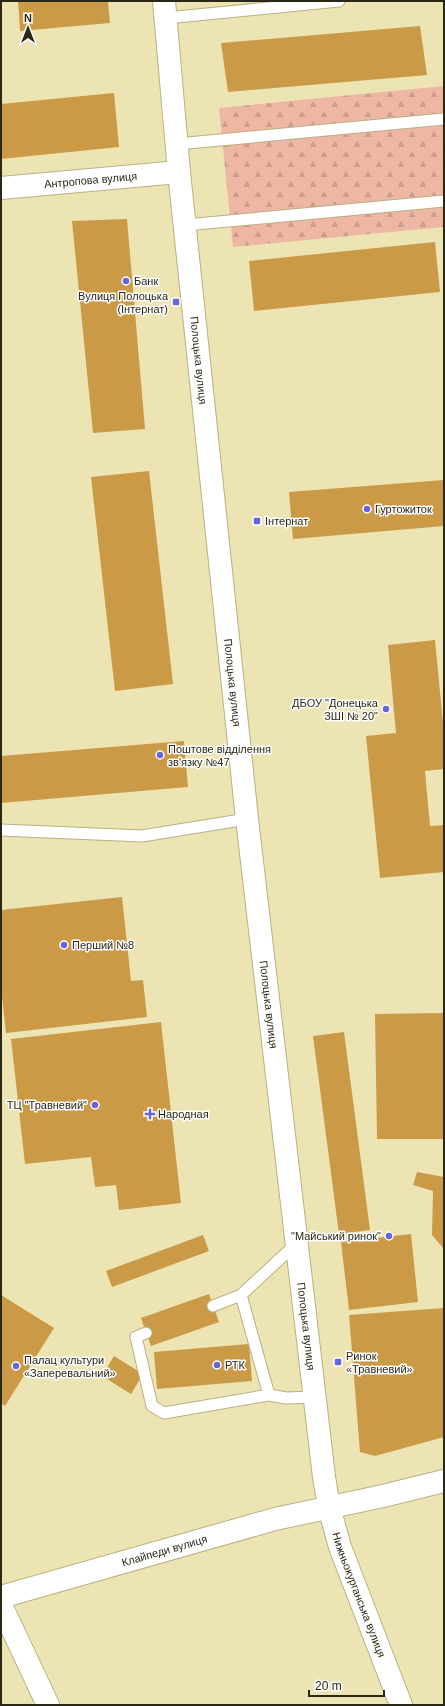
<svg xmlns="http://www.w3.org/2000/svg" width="445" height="1706" font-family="Arial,sans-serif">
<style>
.forest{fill:url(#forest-firs)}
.building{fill:#ca9a47}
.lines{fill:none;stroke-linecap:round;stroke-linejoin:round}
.lane-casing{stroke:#b9b182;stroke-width:13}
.street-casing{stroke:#b9b182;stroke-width:24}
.secondary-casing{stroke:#b9b182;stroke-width:24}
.lane{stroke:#fff;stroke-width:11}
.street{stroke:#fff;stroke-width:22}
.secondary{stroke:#fff;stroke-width:22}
.poi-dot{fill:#6665de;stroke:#fff;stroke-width:1.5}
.labels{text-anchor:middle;stroke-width:3;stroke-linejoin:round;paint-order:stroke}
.street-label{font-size:11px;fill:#2a2714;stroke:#fff}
.poi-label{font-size:11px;fill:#2a2714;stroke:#fff;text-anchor:start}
</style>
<defs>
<pattern id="forest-firs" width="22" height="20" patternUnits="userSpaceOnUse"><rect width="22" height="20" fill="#eeb7a4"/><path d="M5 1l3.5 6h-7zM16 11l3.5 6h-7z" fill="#cc9d8c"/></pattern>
</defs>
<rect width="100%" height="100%" fill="#ede4b4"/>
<path class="forest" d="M444,86V227L233,247L219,108Z"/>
<path class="building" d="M18,1H108L110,23L20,31Z
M420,26L427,75L228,92L221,43Z
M114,93L119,147L1,159V104Z
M127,219L145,429L93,433L72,221Z
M435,242L440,292L254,311L249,261Z
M149,471L173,684L115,691L91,477Z
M444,480V526L293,539L289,492Z
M435,640L444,734V769L425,771L430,826L444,825V872L380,878L366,736L396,733L388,645Z
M184,741L188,787L1,803V756Z
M122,897L131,981L143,980L147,1017L6,1033L1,988V910Z
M444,1013V1139H377L375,1014Z
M161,1022L181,1203L119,1210L116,1185L95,1187L91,1157L25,1164L11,1039Z
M344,1032L370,1230L339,1234L313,1036Z
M417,1172L444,1177V1249L432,1235L433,1191L413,1185Z
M411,1234L418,1302L349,1310L341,1242Z
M203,1235L209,1251L112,1287L106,1271Z
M209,1294L219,1322L151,1346L141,1318Z
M1,1295L54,1328L5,1406L1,1403Z
M444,1308V1437L375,1456L360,1452L349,1315Z
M249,1344L252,1381L157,1389L154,1352Z
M114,1356L143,1374L131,1394L102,1376Z"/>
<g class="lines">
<g class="lane-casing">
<path id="lane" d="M166,18L339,1
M177,144L444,119
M185,225L444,201
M1,830L142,836L247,819
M297,1243L241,1295L269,1395L286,1398L315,1397
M213,1306L241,1295
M146,1333L136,1337L152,1406L164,1413L269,1395"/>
</g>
<g class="street-casing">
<g id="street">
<path id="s1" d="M1,188L179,172"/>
<path d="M1,1605L48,1705"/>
</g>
</g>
<g class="secondary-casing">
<g id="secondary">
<path id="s2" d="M164,1L179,172L247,819L324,1477L329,1507L340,1547L401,1705"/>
<path id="s3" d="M1,1597L275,1519L383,1496L444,1481"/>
</g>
</g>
<use href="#lane" class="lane"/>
<use href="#street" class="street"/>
<use href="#secondary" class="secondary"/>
</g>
<g class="poi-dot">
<circle cx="126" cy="281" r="4"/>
<rect x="172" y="298" width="8" height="8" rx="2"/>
<circle cx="367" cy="509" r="4"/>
<rect x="253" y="517" width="8" height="8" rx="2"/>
<circle cx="386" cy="709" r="4"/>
<circle cx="160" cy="755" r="4"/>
<circle cx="64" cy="945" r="4"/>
<circle cx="95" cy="1105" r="4"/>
<path d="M148 1108h4v4h4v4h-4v4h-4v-4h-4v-4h4z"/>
<circle cx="389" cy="1236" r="4"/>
<rect x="334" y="1358" width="8" height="8" rx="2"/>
<circle cx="217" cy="1365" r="4"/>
<circle cx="16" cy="1366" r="4"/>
</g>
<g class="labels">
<g class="street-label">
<text dy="4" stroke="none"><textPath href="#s1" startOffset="90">Антропова вулиця</textPath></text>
<text dy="4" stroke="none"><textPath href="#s2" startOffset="361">Полоцька вулиця</textPath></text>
<text dy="4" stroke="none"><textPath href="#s2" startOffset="685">Полоцька вулиця</textPath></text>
<text dy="4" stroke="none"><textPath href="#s2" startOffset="1009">Полоцька вулиця</textPath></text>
<text dy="4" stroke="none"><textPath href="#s2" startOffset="1333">Полоцька вулиця</textPath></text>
<text dy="4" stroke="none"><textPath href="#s3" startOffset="170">Клайпеди вулиця</textPath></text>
<text dy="4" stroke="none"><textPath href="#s2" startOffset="1608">Нижньокурганська вулиця</textPath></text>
</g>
<g class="poi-label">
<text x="134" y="285">Банк</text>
<text x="168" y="300" text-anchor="end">Вулиця Полоцька<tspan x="168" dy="13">(Інтернат)</tspan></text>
<text x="375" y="513">Гуртожиток</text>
<text x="265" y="525">Інтернат</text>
<text x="378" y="707" text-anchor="end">ДБОУ "Донецька<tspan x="378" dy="13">ЗШІ № 20"</tspan></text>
<text x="168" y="753">Поштове відділення<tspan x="168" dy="13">зв'язку №47</tspan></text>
<text x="72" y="949">Перший №8</text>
<text x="87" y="1109" text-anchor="end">ТЦ "Травневий"</text>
<text x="158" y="1118">Народная</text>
<text x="381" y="1240" text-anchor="end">"Майський ринок"</text>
<text x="346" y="1360">Ринок<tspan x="346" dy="13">«Травневий»</tspan></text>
<text x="24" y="1364">Палац культури<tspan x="24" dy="13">«Заперевальний»</tspan></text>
<text x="225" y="1369">РТК</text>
</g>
</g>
<rect width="445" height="1706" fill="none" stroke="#2a2714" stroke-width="4"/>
<g transform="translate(28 28)" stroke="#ffffff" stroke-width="3" paint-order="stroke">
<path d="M0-3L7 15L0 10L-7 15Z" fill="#2a2714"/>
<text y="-6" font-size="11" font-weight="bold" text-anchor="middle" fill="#2a2714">N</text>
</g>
<path d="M309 1690v6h75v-6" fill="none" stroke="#2a2714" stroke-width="2"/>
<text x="315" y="1690" font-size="12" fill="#2a2714" stroke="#ffffff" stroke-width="3" paint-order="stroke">20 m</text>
</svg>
